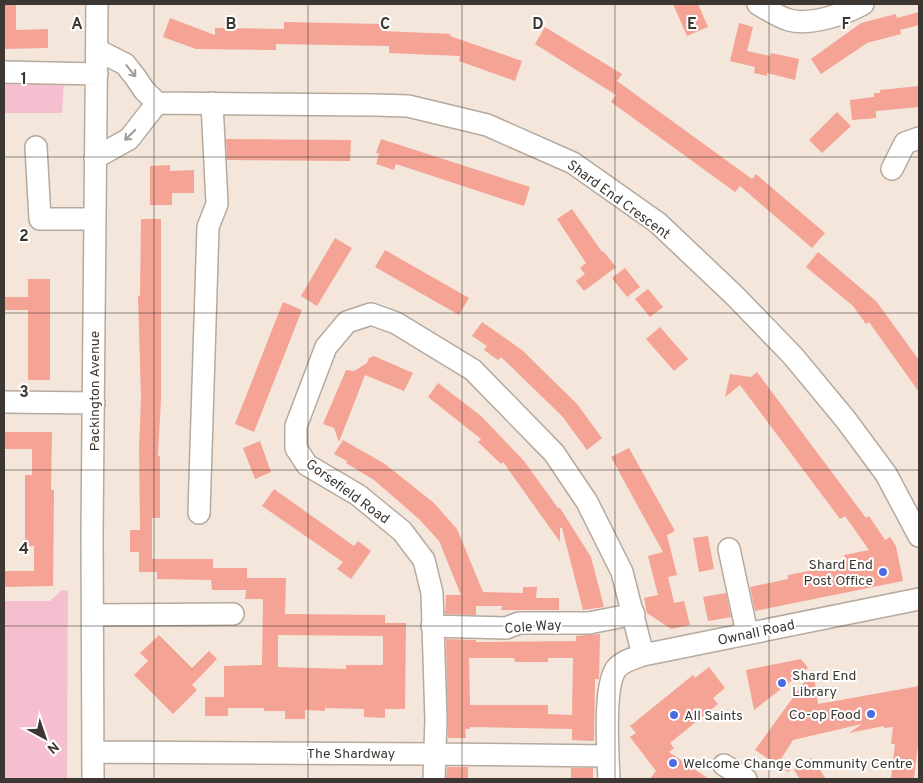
<svg xmlns="http://www.w3.org/2000/svg" width="923" height="783" font-family="Overpass,sans-serif">
<style>
.green{fill:#f6bfcf}
.building{fill:#f4a395;fill-rule:evenodd}
.lines{fill:none;stroke-linecap:round;stroke-linejoin:round}
.minor-casing{stroke:#b6a99e;stroke-width:24}
.minor{stroke:#fff;stroke-width:21}
.oneway{stroke:#9e9b98}
.grid{fill:none;stroke:#3c3732;stroke-width:1;stroke-opacity:0.55}
.poi-dot{fill:#4b6ce0;stroke:#fff;stroke-width:2}
.labels{text-anchor:middle;stroke-width:4;stroke-linejoin:round;paint-order:stroke}
.street-label{font-size:14px;fill:#3c3732;stroke:#fff}
.poi-label{font-size:14px;fill:#3c3732;stroke:#fff;text-anchor:start}
.grid-label{font-size:16px;text-anchor:middle;font-weight:bold;fill:#3c3732;stroke:#fff;stroke-width:4;stroke-linejoin:round;paint-order:stroke}
</style>
<rect width="100%" height="100%" fill="#f4e6da"/>
<path class="green" d="M4,83H64L62,113H4Z
M62,590L68,591L67,779H4V601H50Z"/>
<path class="building" d="M4,4H16V30L48,29V48L4,49Z
M673,4H698L708,27L687,36Z
M919,12V25L900,30L901,34L867,43L821,74L811,59L861,23L896,14L897,18Z
M170,18L215,35V28L284,29V22L382,24V31L451,34L450,36L522,61L515,81L459,61L460,56L389,53V46L276,44V50L196,49L163,37Z
M739,23L753,27L747,51L770,56L771,53L799,59L795,80L767,73V76L754,73L755,67L730,61Z
M545,27L622,74L617,81L752,179L756,174L825,233L812,248L740,186L735,192L611,102L616,95L535,44Z
M919,86V107L876,111V118L852,120L850,100L874,97V93H880V90Z
M837,112L851,126L822,153L809,140Z
M226,139L351,140L350,161L227,160Z
M381,139L530,187L524,206L396,164L394,170L376,164L379,154L376,153Z
M170,165V171L194,170V193H172V205H150V166Z
M572,209L602,252L603,251L616,267L584,291L576,281L585,274L580,268L586,263L557,219Z
M141,219H161V399L158,456H160V518H152V559H213V568H247V578H286L285,614L385,615V623H406L405,709H385V718L364,717V709L325,708V711L305,710V719H285V711H264V708H228V716H205V697H224V666L262,665L263,599H245L246,590H212L211,580L157,579V572H139V552H130V530H140L139,447L141,399L138,296H140ZM278,635L383,636V665H346V669L278,667Z
M335,238L352,248L317,306L301,296Z
M385,250L469,298L459,315L375,267Z
M818,252L876,301L919,360V392L869,322L866,324L853,306L806,267Z
M625,268L640,287L627,297L612,278Z
M28,279H50V380H28V310H4V297H28Z
M648,289L663,307L650,317L635,299Z
M283,302L302,310L254,432L235,424Z
M482,322L522,350L577,404L602,438L587,450L562,416L501,357L498,360L484,350L487,346L472,336Z
M660,327L688,359L674,371L646,339Z
M374,356L413,373L404,391L365,375L339,442L334,428L323,424L328,412L346,370L354,371L367,363L369,358Z
M757,372L866,518L869,516L885,540L890,537L896,546L903,581L755,611L750,587L788,579V575L846,564L844,555L869,550L845,516L840,519L740,385L725,397L730,374L751,377Z
M438,383L481,416L524,461L558,508H560L591,557L604,607L583,610L562,528H560V542L503,462L501,464L478,442L481,439L428,397Z
M4,432H52L51,490H54L53,586L4,587V571H34V546H25V475H32V449H4Z
M343,440L385,464L434,503L457,529L483,592L523,593V587H537L536,598H559V610H501L502,606H476V615L445,614L446,595H461L439,541L419,519L374,480L346,463L347,461L334,454Z
M260,441L271,472L255,479L243,448Z
M629,448L675,531L667,535L677,575L668,577L674,603L684,601L690,625L671,629L647,613L644,598L658,595L648,556L663,552L611,457Z
M274,489L354,546L358,541L371,551L351,579L337,569L343,562L262,506Z
M708,536L714,569L699,572L693,538Z
M726,593L731,617L708,621L703,597Z
M600,634L599,677V679H595L594,741L572,740V729L470,727V729H465L466,738H448L446,639L476,640V642L576,641V636ZM469,658H514L515,662H548V658H573L572,715L548,714V705H470Z
M159,635L192,668L209,651L217,659L192,685L197,690L173,714L134,675L148,661L140,653Z
M801,659L808,668L754,710L746,670Z
M709,667L725,688L713,698L718,704L670,743L674,748L669,752L709,779H650L656,771L630,737L636,733L630,726L693,675L695,678Z
M813,670L818,704L919,686V745H918L914,779H891L895,744H891L893,727L884,728V726L849,733L862,724L793,740L781,759L790,770L788,772L755,750Z
M812,758L826,779H800L794,770Z
M447,767H468V779H446Z
M571,768H593V779H571Z"/>
<g class="lines">
<g class="minor-casing">
<path id="minor" d="M758,4C767,9 778,17 789,20C810,26 845,14 863,4
M97,50L125,64L136,78L144,90L157,103L375,105L408,106L487,125L573,163L658,223L735,296L793,356L846,420L886,474L919,536
M4,72L97,74
M36,147L40,219H95
M95,158L129,139L157,103
M892,169L905,143L919,138
M4,402L94,403
M199,513L208,227L217,204L212,103
M729,549L747,633
M93,615L233,614
M432,626L506,628L519,623H589L634,614
M93,752L435,754L608,756
M724,765L746,779
M93,779L92,532L97,4
M434,779L436,720L432,593L424,560L402,531L358,495L307,465L296,448V426L326,347L347,322L371,314L396,323L473,370L554,453L587,502L622,572L643,655
M609,779C608,755 603,687 616,669C622,661 635,658 643,655L919,599"/>
</g>
<use href="#minor" class="minor"/>
</g>
<defs><path id="oneway-shaft" d="M-6 0H5M1.5-3L5.5 0L1.5 3" fill="none" stroke-width="1.6" stroke-linecap="round" stroke-linejoin="round" transform="scale(1.25)"/></defs>
<g class="oneway">
<use href="#oneway-shaft" transform="translate(131 71) rotate(51)"/>
<use href="#oneway-shaft" transform="translate(130 135) rotate(135)"/>
</g>
<path class="grid" d="M154,4V779M308,4V779M462,4V779M615,4V779M769,4V779M4,157H919M4,313H919M4,470H919M4,626H919"/>
<g class="poi-dot">
<circle cx="883" cy="572" r="5"/>
<circle cx="782" cy="683" r="5"/>
<circle cx="871" cy="714" r="5"/>
<circle cx="674" cy="715" r="5"/>
<circle cx="673" cy="763" r="5"/>
</g>
<g class="labels">
<g class="street-label">
<text transform="translate(619 199) rotate(36)" y="5">Shard End Crescent</text>
<text transform="translate(94 391) rotate(-90)" y="5">Packington Avenue</text>
<text transform="translate(348 491) rotate(36)" y="5">Gorsefield Road</text>
<text transform="translate(533 626) rotate(-4)" y="5">Cole Way</text>
<text transform="translate(756 632) rotate(-12)" y="5">Ownall Road</text>
<text x="351" y="758">The Shardway</text>
</g>
<g class="poi-label">
<text x="873" y="569" text-anchor="end">Shard End<tspan x="873" dy="16">Post Office</tspan></text>
<text x="792" y="680">Shard End<tspan x="792" dy="16">Library</tspan></text>
<text x="861" y="719" text-anchor="end">Co-op Food</text>
<text x="684" y="720">All Saints</text>
<text x="683" y="768">Welcome Change Community Centre</text>
</g>
</g>
<g class="grid-label">
<text x="77" y="29">A</text>
<text x="231" y="29">B</text>
<text x="385" y="29">C</text>
<text x="538" y="29">D</text>
<text x="692" y="29">E</text>
<text x="846" y="29">F</text>
<text x="24" y="84">1</text>
<text x="24" y="241">2</text>
<text x="24" y="397">3</text>
<text x="24" y="554">4</text>
</g>
<rect width="923" height="783" fill="none" stroke="#3c3732" stroke-width="10"/>
<g transform="translate(45 738) rotate(140)" stroke="#ffffff" stroke-width="4" paint-order="stroke">
<path d="M0-4L9 19L0 12L-9 19Z" fill="#3c3732"/>
<text y="-8" font-size="14" font-weight="bold" text-anchor="middle" fill="#3c3732">N</text>
</g>
</svg>
